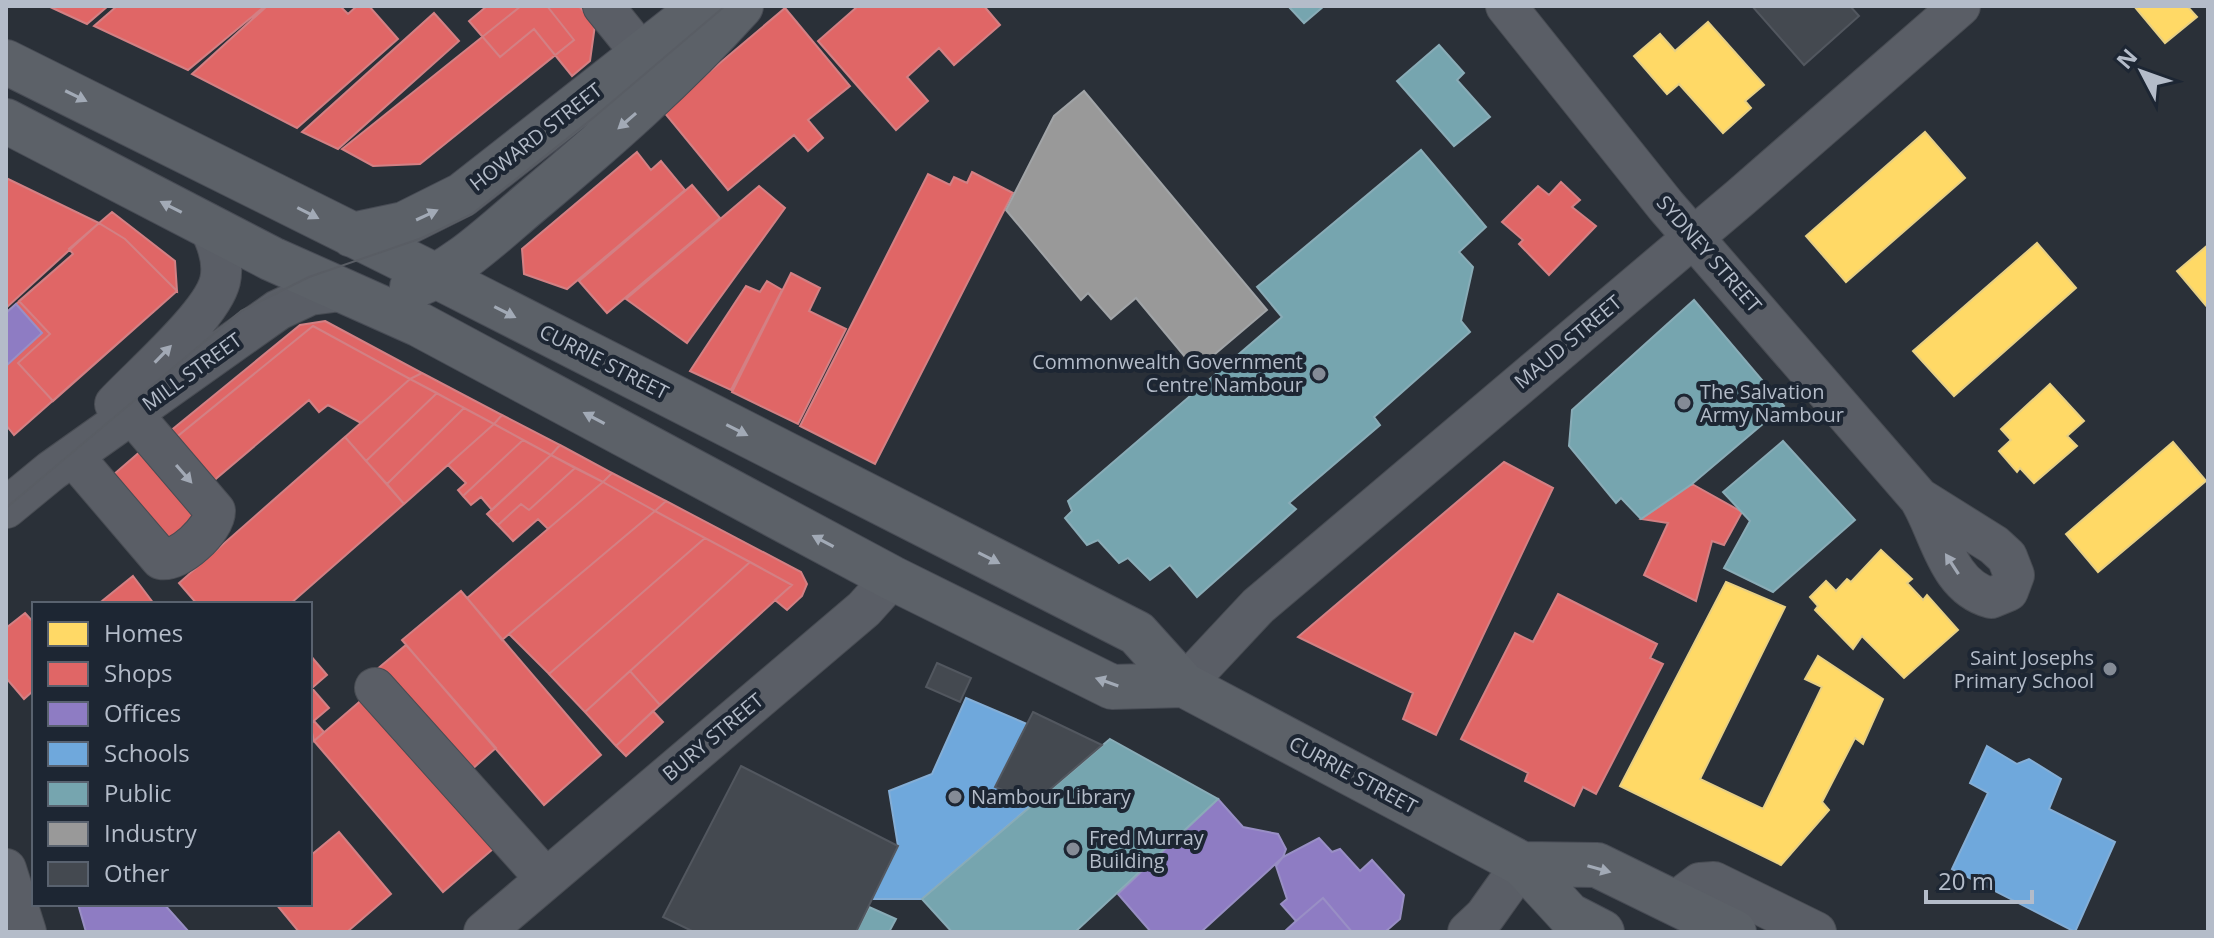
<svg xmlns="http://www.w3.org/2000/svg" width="2214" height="938" font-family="'Open Sans',sans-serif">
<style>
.homes{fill:#ffd966;stroke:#e8d084;stroke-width:2}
.shops{fill:#e06666;stroke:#d38084;stroke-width:2}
.offices{fill:#8e7cc3;stroke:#998fc5;stroke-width:2}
.schools{fill:#6fa8dc;stroke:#84aed6;stroke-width:2}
.public{fill:#76a5af;stroke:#89acb7;stroke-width:2}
.industry{fill:#999;stroke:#a1a4a7;stroke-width:2}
.building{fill:#444950;stroke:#52575f;stroke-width:2}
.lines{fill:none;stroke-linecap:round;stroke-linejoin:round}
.minor-casing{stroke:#484c53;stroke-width:42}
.major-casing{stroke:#484c55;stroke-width:46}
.minor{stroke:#5a5e66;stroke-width:40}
.major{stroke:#5c6168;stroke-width:44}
.tram{stroke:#595d64;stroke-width:2}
.oneway{fill:#a2aab6}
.oneway2{fill:#a2a9b5}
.poi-dot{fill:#848b96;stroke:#1d2633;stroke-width:3}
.labels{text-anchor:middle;stroke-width:8;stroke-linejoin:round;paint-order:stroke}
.street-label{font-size:20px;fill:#b4bcc9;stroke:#1d2633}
.poi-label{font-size:20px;fill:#b4bcc9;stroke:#1d2633;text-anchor:start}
</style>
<rect width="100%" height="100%" fill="#2a3038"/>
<path class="homes" d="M2134,6H2187L2197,17L2165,43Z
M1708,22L1764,85L1745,101L1751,108L1723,133L1679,84L1667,94L1634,56L1660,34L1675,51Z
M1925,132L1965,178L1846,282L1806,236Z
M2037,243L2076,288L1954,396L1913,351Z
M2208,245V308L2177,271Z
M2050,384L2084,421L2067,436L2077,446L2034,483L2020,468L2017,472L1999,451L2011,440L2001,429Z
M2173,442L2206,481L2098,572L2066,534Z
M1881,550L1912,579L1907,583L1923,600L1927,595L1958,630L1904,678L1862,636L1853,649L1815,610L1818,606L1810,597L1826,581L1836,591L1847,579L1851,582Z
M1726,582L1785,607L1700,779L1763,809L1822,687L1805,679L1818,656L1883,699L1863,744L1855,738L1822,802L1829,810L1781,865L1620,786Z"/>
<path class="shops" d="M48,6H108L87,24Z
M117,6H265L188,70L94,26Z
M267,6H340L348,14L357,6H369L398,39L297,128L192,74Z
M487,6H579L595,25L590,61L572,76L534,29L500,57L469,21Z
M521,6H547L574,40L420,164L373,166L342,149Z
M858,6H984L1000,25L954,65L939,48L907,77L928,101L896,130L818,41Z
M785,8L850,86L808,120L823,138L808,151L794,135L728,190L663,111Z
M434,13L459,41L338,149L302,132Z
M637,152L651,170L661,161L685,190L567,289L524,274L522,249Z
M972,172L1013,193L875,464L800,426L928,174L950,185L954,177L967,183Z
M6,178L99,223L6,308Z
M1561,182L1580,200L1572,207L1596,226L1549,275L1519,244L1523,240L1502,222L1538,186L1549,195Z
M692,185L720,218L607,313L579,281Z
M759,186L785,208L687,343L626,299Z
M112,212L175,261L177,291L125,239L99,223Z
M99,223L125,239L177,291L14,435L6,425V313L73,254L69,249Z
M99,223L125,239L177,291L53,401L18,363L50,334L19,301L73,254L69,249Z
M791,273L820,288L809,311L846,329L798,424L732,392Z
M767,281L782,290L731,390L690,371L746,286L760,292Z
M325,321L422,373L410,379L313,326L168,444L163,437L300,325Z
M313,326L410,379L361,423L328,405L319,412L309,400L205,488L168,444Z
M422,373L502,415L494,424L410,379Z
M410,379L437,393L366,461L345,437Z
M437,393L464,408L387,484L366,461Z
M464,408L494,424L404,504L387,484Z
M502,415L560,445L551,455L494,424Z
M494,424L523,440L463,496L458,490L466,483L448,465Z
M345,437L404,504L290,604H197L179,583Z
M523,440L551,455L492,510L481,497L471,505L463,496Z
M149,444L208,512L164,549L106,481Z
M560,445L612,473L603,482L551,455Z
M551,455L603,482L548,529L538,519L513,541L487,514Z
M551,455L575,468L529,510L521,504L498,525L487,514Z
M1504,462L1553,488L1436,735L1403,719L1413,693L1298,637Z
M575,468L603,482L548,529L538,519L513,541L498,525L521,504L529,510Z
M612,473L666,501L655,511L603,482Z
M603,482L655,511L502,640L467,598Z
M1692,484L1742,512L1724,545L1712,541L1696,601L1644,575L1668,523L1641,519Z
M666,501L801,572L807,584L802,596L787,610L775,600L792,585L655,511Z
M655,511L705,538L549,674L509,634Z
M705,538L750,562L585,712L549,674Z
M750,562L792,585L660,705L630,671Z
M133,576L154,604H98L102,601Z
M461,591L601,755L544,805L402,640Z
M1558,594L1657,644L1650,658L1663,664L1596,794L1583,787L1574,806L1525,781L1528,773L1461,739L1515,633L1533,642Z
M25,613L34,623V690L24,699L6,678V628Z
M406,645L496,748L461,779L370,675Z
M310,655L327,675L312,688L310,686Z
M630,671L660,705L616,746L585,712Z
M310,686L329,708L310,724Z
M372,691L500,843L443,892L314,741Z
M653,711L663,722L626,756L616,746Z
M314,721L324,732L314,741L310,724Z
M339,832L391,894L347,932H299L276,904H310V856Z"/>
<path class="offices" d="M16,304L42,333L6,366V313Z
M1218,799L1243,827L1278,834L1286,849L1283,857L1201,932H1151L1118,894Z
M1319,838L1332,852L1340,849L1360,871L1372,860L1404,895L1400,919L1385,932H1352L1323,898L1296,921L1281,904L1287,899L1276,866L1283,857Z
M1323,898L1352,932H1284L1296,921Z
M78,904H164L189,932H86Z"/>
<path class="schools" d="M966,698L1027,724L995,787L1034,803L922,899H872L898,846L889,791L932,774Z
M1987,746L2017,764L2029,759L2061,779L2049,809L2115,842L2075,932L1952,869L1988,793L1970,783Z"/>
<path class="public" d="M1288,6H1324L1304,23Z
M1439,45L1464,73L1457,80L1490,117L1454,146L1397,81Z
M1421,150L1486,227L1459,252L1473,267L1461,321L1470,332L1374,417L1380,425L1289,503L1296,509L1197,597L1170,565L1150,580L1128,558L1119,563L1098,540L1087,545L1065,518L1072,511L1068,501L1282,317L1257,287Z
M1694,300L1784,406L1692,484L1641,519L1621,498L1616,503L1569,446L1572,410Z
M1783,441L1855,520L1773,592L1724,568L1750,521L1723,492Z
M1110,739L1218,799L1075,932H952L922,899Z
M869,907L896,919L889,932H856Z"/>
<path class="industry" d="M1084,91L1267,310L1196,370L1136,298L1111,319L1088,293L1081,300L1006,210L1054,116Z"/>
<path class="building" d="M1752,6H1850L1859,16L1804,65Z
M937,663L971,678L960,702L926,687Z
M1033,712L1102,745L1034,803L995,787Z
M741,766L898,846L856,932H694L663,917Z"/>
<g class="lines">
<g class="minor-casing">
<path id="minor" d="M603,6L641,53
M1506,6L1666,206L1919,498L1994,545L2007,557L2014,575L2008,591L1991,598C1946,586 1940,531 1919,498
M115,404C140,377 212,315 220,281C224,263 218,244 209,227
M73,456L161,559C178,563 215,529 215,511L133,415
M6,508L51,471L278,310L310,295L341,291
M1184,685L1258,606L1741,197L1960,6
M375,688L546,879
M6,869L26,932
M1675,902L1700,883L1714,882L1816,932
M484,932L864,609L892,578
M1468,932L1485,916L1522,864"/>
</g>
<g class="major-casing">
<path id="major" d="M6,62L436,276L1137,633L1184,685L1522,864L1569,915L1602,932
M6,121L272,259L420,325L892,578L1112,687L1184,685
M352,235L404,224L462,195L703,6
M412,287C458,269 494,233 531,202C605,140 676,78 741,6
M1522,864L1597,865L1734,932"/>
</g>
<use href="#minor" class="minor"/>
<use href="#major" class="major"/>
<path class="tram" d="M6,508L241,311L309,277L422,238L472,214L593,118L725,6"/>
</g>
<defs><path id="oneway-solid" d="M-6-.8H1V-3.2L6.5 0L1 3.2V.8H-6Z" transform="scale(2)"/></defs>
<g class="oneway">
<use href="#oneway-solid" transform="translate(76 96) rotate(26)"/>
<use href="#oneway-solid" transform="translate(627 121) rotate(139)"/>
<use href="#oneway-solid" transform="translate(171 207) rotate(-153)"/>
<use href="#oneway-solid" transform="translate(308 213) rotate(27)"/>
<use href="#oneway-solid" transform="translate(427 215) rotate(-25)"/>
<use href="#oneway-solid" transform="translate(505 312) rotate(27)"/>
<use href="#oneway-solid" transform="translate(594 418) rotate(-152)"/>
<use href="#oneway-solid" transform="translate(737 430) rotate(27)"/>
<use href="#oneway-solid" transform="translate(823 541) rotate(-152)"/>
<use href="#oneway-solid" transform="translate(989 558) rotate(27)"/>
<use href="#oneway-solid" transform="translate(1107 682) rotate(-161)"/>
<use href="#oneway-solid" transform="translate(1599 869) rotate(16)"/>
</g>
<g class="oneway2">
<use href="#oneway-solid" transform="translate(163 354) rotate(-46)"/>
<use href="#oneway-solid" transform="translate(184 474) rotate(49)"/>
<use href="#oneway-solid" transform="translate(1952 564) rotate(-123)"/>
</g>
<g class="poi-dot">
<circle cx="1319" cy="374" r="8"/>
<circle cx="1684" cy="403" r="8"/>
<circle cx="2110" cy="669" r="8"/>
<circle cx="955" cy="797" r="8"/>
<circle cx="1073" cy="849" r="8"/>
</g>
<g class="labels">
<g class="street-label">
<text transform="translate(536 137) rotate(-38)" y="7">HOWARD STREET</text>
<text transform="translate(1709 254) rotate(49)" y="7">SYDNEY STREET</text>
<text transform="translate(1568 342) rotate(-40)" y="7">MAUD STREET</text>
<text transform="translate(604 362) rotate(27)" y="7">CURRIE STREET</text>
<text transform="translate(192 372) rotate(-36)" y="7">MILL STREET</text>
<text transform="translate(713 737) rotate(-40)" y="7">BURY STREET</text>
<text transform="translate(1353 775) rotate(28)" y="7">CURRIE STREET</text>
</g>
<g class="poi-label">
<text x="1303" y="369" text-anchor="end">Commonwealth Government<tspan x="1303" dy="23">Centre Nambour</tspan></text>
<text x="1700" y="399">The Salvation<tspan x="1700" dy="23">Army Nambour</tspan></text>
<text x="2094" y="665" text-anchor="end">Saint Josephs<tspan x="2094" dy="23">Primary School</tspan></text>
<text x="971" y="804">Nambour Library</text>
<text x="1089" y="845">Fred Murray<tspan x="1089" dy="23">Building</tspan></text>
</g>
</g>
<rect width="2214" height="938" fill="none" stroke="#b4bcc9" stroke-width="16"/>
<rect x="32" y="602" width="280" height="304" fill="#1d2633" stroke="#59626f" stroke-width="2"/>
<rect x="48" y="622" width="40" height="24" fill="#ffd966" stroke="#59626f" stroke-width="2"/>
<text x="104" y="642" font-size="24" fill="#b4bcc9">Homes</text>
<rect x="48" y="662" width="40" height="24" fill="#e06666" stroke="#59626f" stroke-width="2"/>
<text x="104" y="682" font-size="24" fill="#b4bcc9">Shops</text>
<rect x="48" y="702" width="40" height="24" fill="#8e7cc3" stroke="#59626f" stroke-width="2"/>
<text x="104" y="722" font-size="24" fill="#b4bcc9">Offices</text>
<rect x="48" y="742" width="40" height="24" fill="#6fa8dc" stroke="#59626f" stroke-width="2"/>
<text x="104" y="762" font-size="24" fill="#b4bcc9">Schools</text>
<rect x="48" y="782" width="40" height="24" fill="#76a5af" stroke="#59626f" stroke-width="2"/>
<text x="104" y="802" font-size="24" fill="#b4bcc9">Public</text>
<rect x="48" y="822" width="40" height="24" fill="#999999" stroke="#59626f" stroke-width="2"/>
<text x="104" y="842" font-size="24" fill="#b4bcc9">Industry</text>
<rect x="48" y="862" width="40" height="24" fill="#444950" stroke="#59626f" stroke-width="2"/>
<text x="104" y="882" font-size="24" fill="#b4bcc9">Other</text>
<g transform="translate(2142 72) rotate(311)" stroke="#1d2633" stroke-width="6" paint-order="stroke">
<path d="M0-6L14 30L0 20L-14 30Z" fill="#b4bcc9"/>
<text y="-12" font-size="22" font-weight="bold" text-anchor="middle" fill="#b4bcc9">N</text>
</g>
<path d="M1926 890v12h106v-12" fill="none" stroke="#b4bcc9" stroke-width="4"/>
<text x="1938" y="890" font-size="24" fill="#b4bcc9" stroke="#1d2633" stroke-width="6" paint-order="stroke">20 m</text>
</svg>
